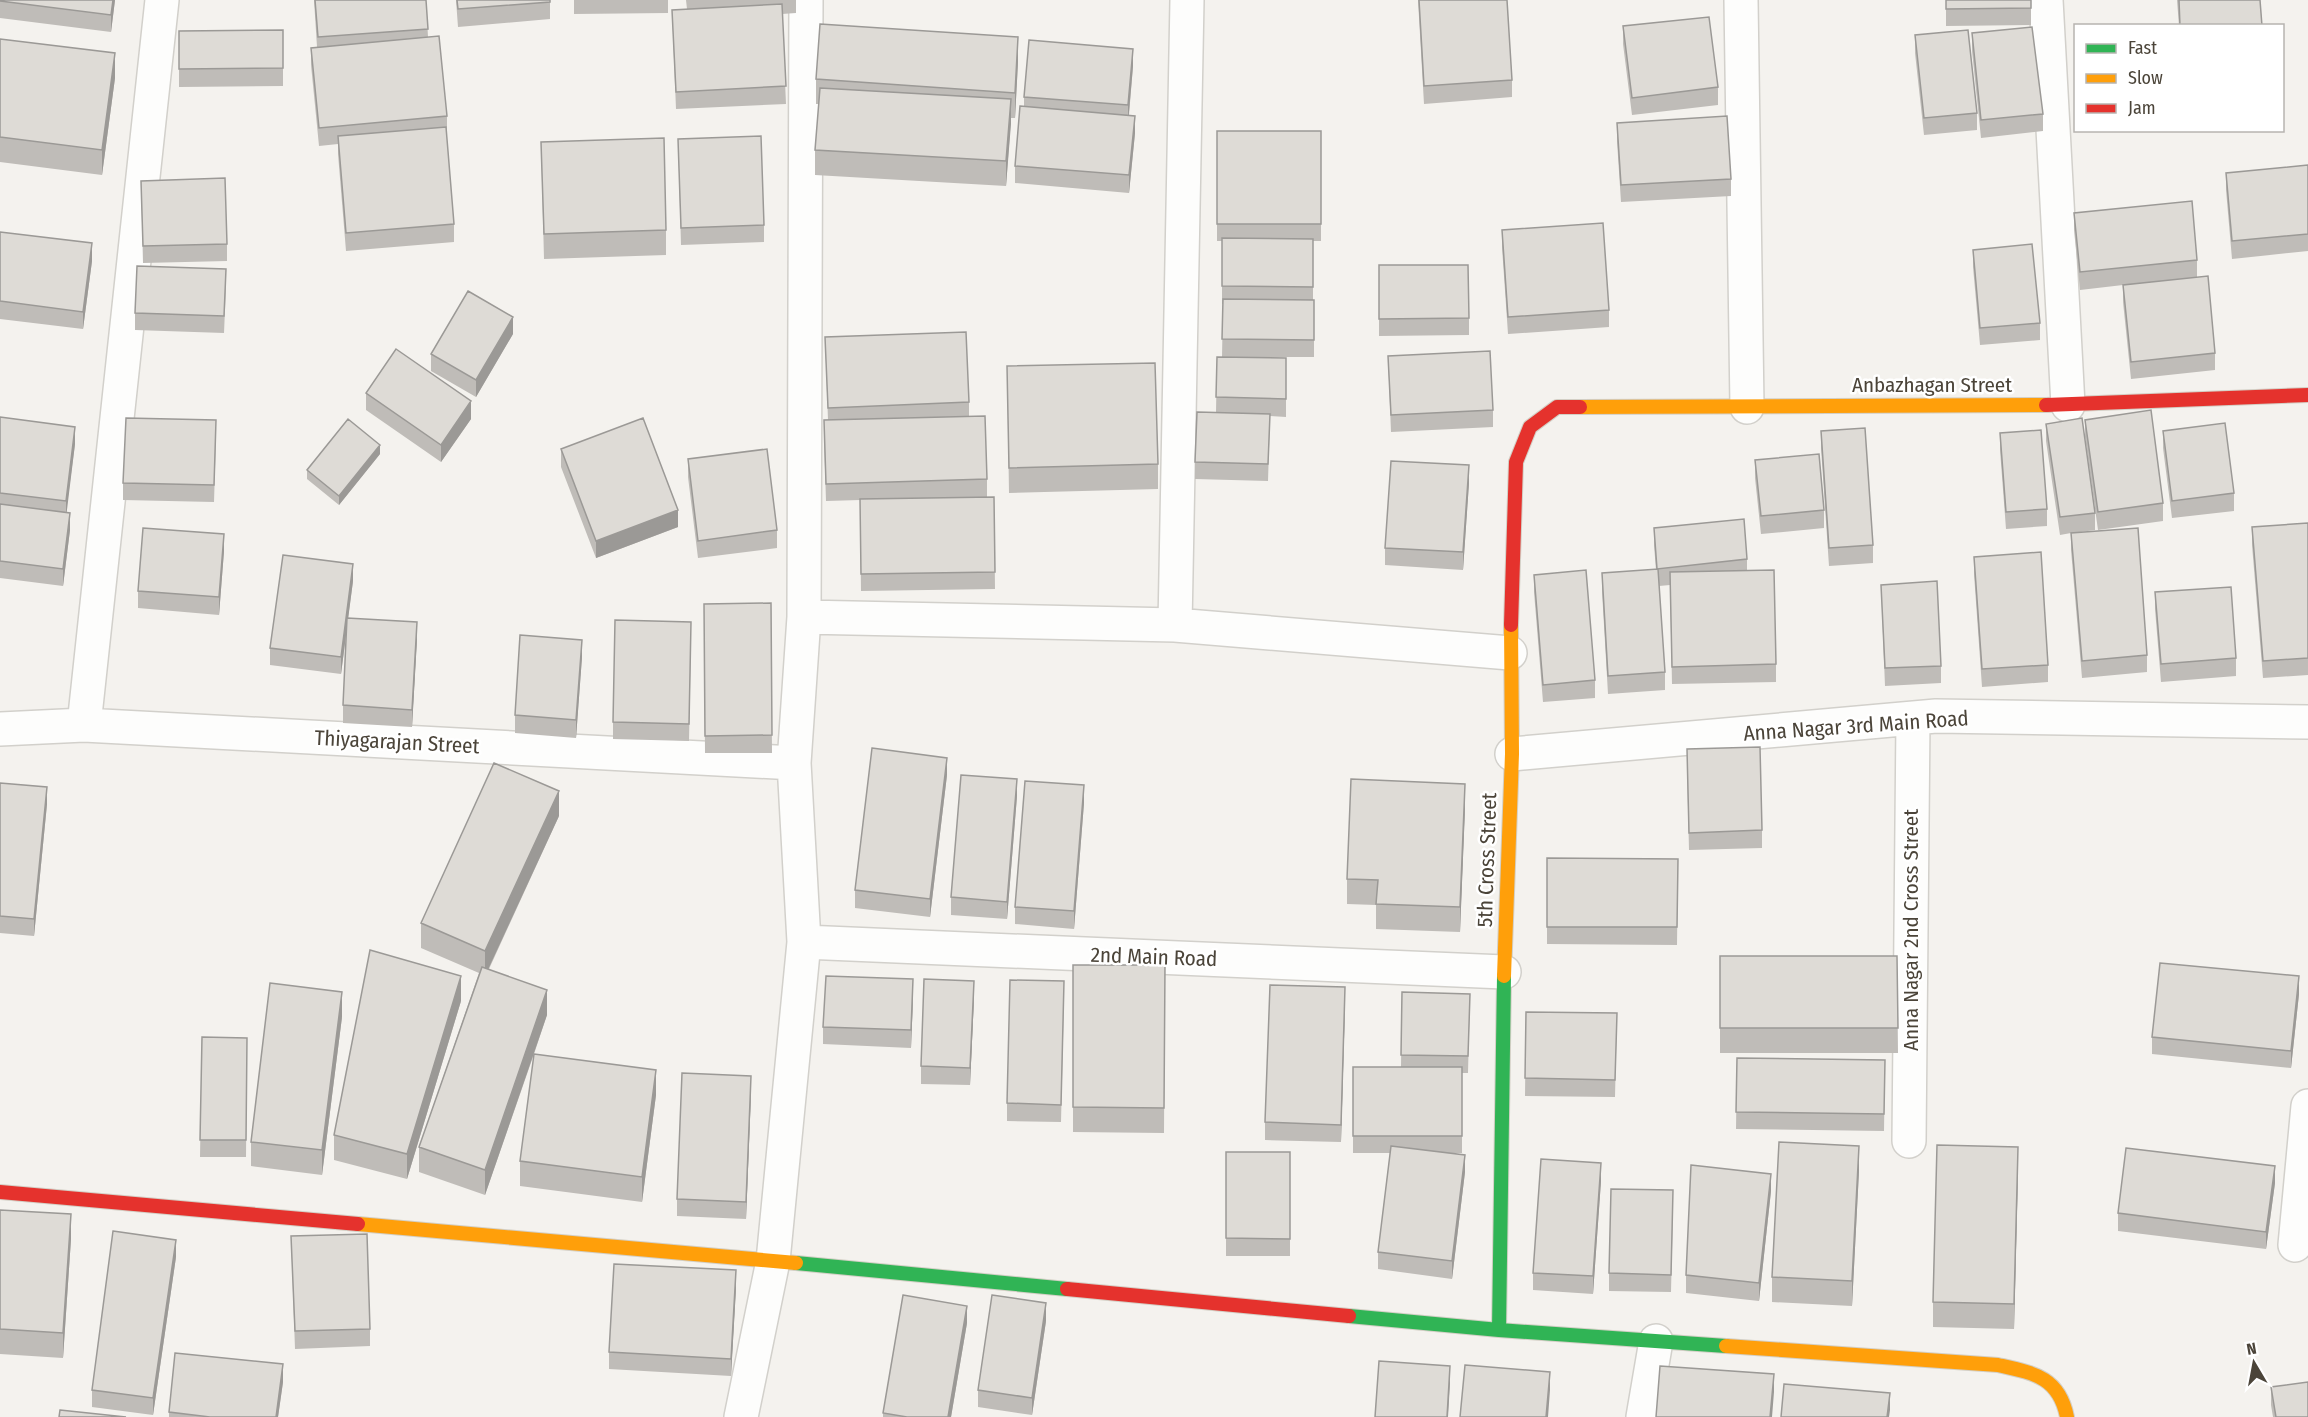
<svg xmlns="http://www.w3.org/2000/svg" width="2308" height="1417" font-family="'Fira Sans Condensed',sans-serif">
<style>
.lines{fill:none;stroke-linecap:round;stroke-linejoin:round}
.street-casing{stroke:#d2d0cb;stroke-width:36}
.fast-casing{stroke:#d3cfc5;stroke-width:16}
.slow-casing{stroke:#d3cfc5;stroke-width:16}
.jam-casing{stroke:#d3cfc5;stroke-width:16}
.street{stroke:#fdfdfc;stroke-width:33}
.fast{stroke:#30b455;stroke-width:14}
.slow{stroke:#ff9f0a;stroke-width:14}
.jam{stroke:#e5322d;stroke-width:14}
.wall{fill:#bfbcb8}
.shaded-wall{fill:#9b9996}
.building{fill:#dedbd6;stroke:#9b9996;stroke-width:1.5}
.labels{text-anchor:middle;stroke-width:5;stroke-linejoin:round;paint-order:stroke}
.street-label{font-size:21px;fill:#4b4439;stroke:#fff}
</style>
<rect width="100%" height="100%" fill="#f4f2ee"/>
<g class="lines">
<g class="street-casing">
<path id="street" d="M1741,0L1747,407
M2046,0L2068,405
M804,617L1175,625L1510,653
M1175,625L1187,0
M84,725L162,0
M0,729L84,725L794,763
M1512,754L1936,716L2308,722
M804,942L1504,972
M1909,1141L1913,719
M2295,1245L2308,1106
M741,1417L773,1261L804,942L794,763L804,617L806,0
M1643,1417L1656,1341"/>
</g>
<g class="fast-casing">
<path id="fast" d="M796,1263L1067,1289
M1349,1316L1499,1330L1726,1346
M1499,1330L1504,976"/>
</g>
<g class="slow-casing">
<path id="slow" d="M1580,407L2046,405
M1504,976L1512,754L1511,625
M358,1224L796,1263
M1726,1346L1998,1365C2034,1373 2059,1377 2067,1417"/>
</g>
<g class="jam-casing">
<path id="jam" d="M2046,405L2308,395
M1511,625L1516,462L1530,427L1557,407H1580
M0,1192L358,1224
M1067,1289L1349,1316"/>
</g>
<use href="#street" class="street"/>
<use href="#fast" class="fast"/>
<use href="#slow" class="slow"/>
<use href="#jam" class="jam"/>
</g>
<path class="wall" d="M0,0H115L111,32L0,18Z
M314,0H426L428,37L447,116V134H446L454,224V242L346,251L338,154V144L319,146L311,65V48L317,47Z
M456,0H550V19L458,27Z
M574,0H668V13L574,14Z
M686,0H796V13L782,14L786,104L676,109L672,10L687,9Z
M1418,0H1507L1512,80V97L1424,104Z
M1946,0H2031V25L1946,26Z
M2177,0H2260L2262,26H2179Z
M1623,26L1718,87V105L1632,115L1623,44Z
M283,30V86L179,87V31Z
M1972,33L2043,114V131L1981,138L1972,51Z
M1915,35L1977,113V130L1924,135L1915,53Z
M0,39L115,78L102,175L0,162Z
M1018,62L1015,118H1011L1006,186L815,175V150L819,104H816V79Z
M1133,66L1129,115L1135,133L1129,193L1015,183V166L1024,107V97Z
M1617,123L1731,179V196L1621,202L1617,141Z
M1217,131H1321V241H1313V300H1314V357H1222L1223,304H1222V241H1217Z
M678,139L764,225V242L681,245Z
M541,142L666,230V255L544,259Z
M2308,165V251L2232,259L2226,190V173Z
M141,181L227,244V261L143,263Z
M2074,213L2197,260V277L2215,353V370L2131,379L2123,302V285L2080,290L2074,230Z
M1502,230L1609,310V327L1508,334L1502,247Z
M0,232L92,261L83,329L0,319Z
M1973,250L2040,323V340L1980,345L1973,267Z
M1379,265L1469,318V335L1379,336Z
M226,286L224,333L135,330V313Z
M513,334L476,397L431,371V354Z
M825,337L969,402V416L987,479V497L940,498L994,497L995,589L861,591L860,500L826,501L824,438L828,420Z
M1388,356L1493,410V427L1391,432Z
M1217,357L1286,358V417L1270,416L1268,481L1195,479V462L1216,412Z
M1007,366L1158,464V489L1009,493Z
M366,393L471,419L441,462L366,410Z
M0,417L75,444L66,512L70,530L63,586L0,578Z
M2085,420L2163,503V521L2098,530L2085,437Z
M2046,424L2095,513V530L2080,532L2147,655V672L2082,678L2071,550V533L2060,535L2046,441Z
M1821,431L1873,545V563L1829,566L1821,448Z
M2163,431L2234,493V511L2172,518L2163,448Z
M2000,433L2047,509V526L2006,529L2000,450Z
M216,437L214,502L123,500V483Z
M561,449L678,527L596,558L561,467Z
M380,454L339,505L307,479V470Z
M688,459L777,530V548L698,558L688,477Z
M1755,460L1824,510V528L1761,534L1755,478Z
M1469,483L1463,570L1385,565V548Z
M2308,523V675L2263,678L2252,545V527Z
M1654,528L1747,559V570L1776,664V682L1672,684L1670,585L1659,586L1665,672V690L1608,694L1602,591V573L1656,570L1654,545Z
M224,551L219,615L138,608V591Z
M1974,557L2048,665V682L1982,687L1974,574Z
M1534,575L1595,680V698L1543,702L1534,592Z
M353,581L348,618L417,639L412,727L343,723V705L347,628L341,674L270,665V648Z
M1881,585L1941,666V683L1885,686Z
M2155,592L2236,658V676L2161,682L2155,609Z
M771,603L772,753H705L704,604Z
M691,639L689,741L613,739V722Z
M582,657L576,738L515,733V715Z
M1687,766L1762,830V848L1689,850Z
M947,775L930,917L855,908V890Z
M0,783L47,804L34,936L0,933Z
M1017,796L1007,919L951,915V897Z
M1084,803L1074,929L1015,924V907Z
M1465,808L1460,932L1376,929V905L1347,904V879Z
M559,816L489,969L547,1015L534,1054L656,1095L642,1202L520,1186V1161L534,1054L485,1195L419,1172V1147L479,973L421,948V923Z
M1547,858L1678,859L1677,945L1547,944Z
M1720,956H1897L1898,1053H1720Z
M1073,965H1165L1164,1133L1073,1132Z
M1402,992L1470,994L1468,1073H1462V1153H1447L1465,1172L1452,1279L1378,1269V1252L1390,1153H1353V1067H1401Z
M2299,994L2291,1068L2152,1054V1037Z
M913,997L911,1048L823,1044V1027Z
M974,998L970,1085L921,1084V1066Z
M1064,998L1061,1122L1007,1121V1103Z
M461,1001L407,1179L334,1160V1135Z
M1345,1005L1341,1142L1265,1140V1122Z
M1526,1012L1617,1013L1615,1097L1525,1096Z
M342,1017L322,1175L251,1166V1142Z
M202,1037L247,1038L246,1157H200Z
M1737,1058L1885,1060L1884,1131L1736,1129Z
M751,1093L746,1219L677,1216V1199Z
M1226,1152H1290V1256H1226Z
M1859,1171L1852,1306L1772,1302V1277Z
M2018,1172L2014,1329L1933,1327V1302Z
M1601,1181L1593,1294L1533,1290V1273Z
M2275,1183L2266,1249L2118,1231V1213Z
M1771,1191L1759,1301L1686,1293V1275Z
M1673,1208L1671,1292L1609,1291V1273Z
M0,1210L71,1239L63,1358L0,1354Z
M291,1236L370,1329V1346L295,1349Z
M176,1257L153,1415L92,1407V1390Z
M736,1288L731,1376L609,1369V1352Z
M1046,1321L1032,1415L978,1407V1390Z
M967,1323L951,1417H883V1413Z
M283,1382L278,1417H169V1412Z
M2271,1387L2308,1417H2273L2271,1405Z"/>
<path class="shaded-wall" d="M113,0H115L111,32V15Z
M1018,37V62L1015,118V93Z
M1133,49V66L1128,123V105Z
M115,53V78L102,175V150Z
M1011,99V124L1006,186V161Z
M1135,116V133L1129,193V175Z
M92,243V261L83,329V312Z
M513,317V334L476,397V380Z
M471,401V419L441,462V445Z
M75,427V444L66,518V501Z
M380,445V454L339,505V496Z
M1469,465V483L1463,570V552Z
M678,510V527L596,558V541Z
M70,513V530L63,586V569Z
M224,534V551L219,615V597Z
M353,564V581L341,674V657Z
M417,622V639L412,727V710Z
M582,640V657L576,738V720Z
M947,758V775L930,917V899Z
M1017,779V796L1007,919V902Z
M1465,784V808L1460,932V907Z
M1084,785V803L1074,929V911Z
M47,787V804L34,936V919Z
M559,791V816L485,976V951Z
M461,976V1001L407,1179V1154Z
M2299,976V994L2291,1068V1051Z
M913,979V997L911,1048V1030Z
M974,981V998L970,1085V1068Z
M1345,987V1005L1341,1142V1125Z
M547,990V1015L485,1195V1170Z
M342,992V1017L322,1175V1150Z
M656,1070V1095L642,1202V1177Z
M751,1076V1093L746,1219V1202Z
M1859,1146V1171L1852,1306V1281Z
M2018,1147V1172L2014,1329V1304Z
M1465,1155V1172L1452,1279V1261Z
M1601,1163V1181L1593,1294V1276Z
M2275,1166V1183L2266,1249V1232Z
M1771,1174V1191L1759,1301V1283Z
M71,1214V1239L63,1358V1333Z
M176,1240V1257L153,1415V1398Z
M736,1270V1288L731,1376V1359Z
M1046,1303V1321L1032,1415V1398Z
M967,1306V1323L951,1417H948Z
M283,1364V1382L278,1417H276Z
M1450,1366V1383L1448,1417H1447Z
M1550,1372V1390L1548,1417H1546Z
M1774,1374V1392L1772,1417H1770Z
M1890,1393V1410L1889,1417H1887Z"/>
<path class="building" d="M0,0H113L111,15L0,1Z
M315,0H426L428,29L318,37Z
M457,0H550V2L458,9Z
M1419,0H1507L1512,80L1424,86Z
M1946,0H2031V8L1946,9Z
M2179,0H2260L2262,26H2180Z
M782,4L786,86L676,92L672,10Z
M1709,17L1718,87L1632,98L1623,26Z
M820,24L1018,37L1015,93L816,79Z
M2032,27L2043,114L1981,120L1972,33Z
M283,30V68L179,69V31Z
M1968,30L1977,113L1924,118L1915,35Z
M439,36L447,116L319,128L311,48Z
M0,39L115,53L102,150L0,137Z
M1029,40L1133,49L1128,105L1024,97Z
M820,88L1011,99L1006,161L815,150Z
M1020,106L1135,116L1129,175L1015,166Z
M1727,116L1731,179L1621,185L1617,123Z
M446,127L454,224L346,233L338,136Z
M1217,131H1321V224H1217Z
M761,136L764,225L681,228L678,139Z
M664,138L666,230L544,234L541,142Z
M2308,165V234L2232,241L2226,173Z
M225,178L227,244L143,246L141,181Z
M2192,201L2197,260L2080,272L2074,213Z
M1603,223L1609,310L1508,317L1502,230Z
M0,232L92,243L83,312L0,301Z
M1222,238L1313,239V287L1222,286Z
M2032,244L2040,323L1980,328L1973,250Z
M1379,265H1468L1469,318L1379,319Z
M137,266L226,269L224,316L135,313Z
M2208,276L2215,353L2131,362L2123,285Z
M468,291L513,317L476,380L431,354Z
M1223,299L1314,300V340L1222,339Z
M966,332L969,402L828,408L825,337Z
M396,349L471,401L441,445L366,393Z
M1490,351L1493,410L1391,415L1388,356Z
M1217,357L1286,358V399L1216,397Z
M1155,363L1158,464L1009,468L1007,366Z
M2151,410L2163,503L2098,512L2085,420Z
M1197,412L1270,414L1268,464L1195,462Z
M985,416L987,479L826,484L824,420Z
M0,417L75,427L66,501L0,493Z
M126,418L216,420L214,485L123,483Z
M643,418L678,510L596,541L561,449Z
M2082,418L2095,513L2060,517L2046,424Z
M348,419L380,445L339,496L307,470Z
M2225,423L2234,493L2172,501L2163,431Z
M1865,428L1873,545L1829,548L1821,431Z
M2041,430L2047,509L2006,512L2000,433Z
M767,449L777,530L698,541L688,459Z
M1819,454L1824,510L1761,516L1755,460Z
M1391,461L1469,465L1463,552L1385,548Z
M994,497L995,572L861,574L860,499Z
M0,504L70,513L63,569L0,561Z
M1744,519L1747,559L1657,569L1654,528Z
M2308,523V658L2263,661L2252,527Z
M143,528L224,534L219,597L138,591Z
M2138,528L2147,655L2082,661L2071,533Z
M2041,552L2048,665L1982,669L1974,557Z
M283,555L353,564L341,657L270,648Z
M1658,569L1665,672L1608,676L1602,573Z
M1586,570L1595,680L1543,685L1534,575Z
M1774,570L1776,664L1672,667L1670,572Z
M1937,581L1941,666L1885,668L1881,585Z
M2231,587L2236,658L2161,664L2155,592Z
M771,603L772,735L705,736L704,604Z
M347,618L417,622L412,710L343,705Z
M615,620L691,622L689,724L613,722Z
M520,635L582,640L576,720L515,715Z
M1760,747L1762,830L1689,833L1687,749Z
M872,748L947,758L930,899L855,890Z
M494,763L559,791L485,951L421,923Z
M961,775L1017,779L1007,902L951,897Z
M1351,779L1465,784L1460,907L1376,904L1378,880L1347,879Z
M1025,781L1084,785L1074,911L1015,907Z
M0,783L47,787L34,919L0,916Z
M1547,858L1678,859L1677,927H1547Z
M370,950L461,976L407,1154L334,1135Z
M1720,956H1897L1898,1028H1720Z
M2160,963L2299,976L2291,1051L2152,1037Z
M1073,965H1165L1164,1108L1073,1107Z
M482,967L547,990L485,1170L419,1147Z
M826,976L913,979L911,1030L823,1027Z
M924,979L974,981L970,1068L921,1066Z
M1010,980L1064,981L1061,1105L1007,1103Z
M270,983L342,992L322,1150L251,1142Z
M1270,985L1345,987L1341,1125L1265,1122Z
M1402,992L1470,994L1468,1056L1401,1055Z
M1526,1012L1617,1013L1615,1080L1525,1078Z
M202,1037L247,1038L246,1140H200Z
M534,1054L656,1070L642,1177L520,1161Z
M1737,1058L1885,1060L1884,1114L1736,1112Z
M1353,1067H1462V1136H1353Z
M682,1073L751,1076L746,1202L677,1199Z
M1779,1142L1859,1146L1852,1281L1772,1277Z
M1937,1145L2018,1147L2014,1304L1933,1302Z
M1391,1146L1465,1155L1452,1261L1378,1252Z
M2126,1148L2275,1166L2266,1232L2118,1213Z
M1226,1152H1290V1239L1226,1238Z
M1541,1159L1601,1163L1593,1276L1533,1273Z
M1691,1165L1771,1174L1759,1283L1686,1275Z
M1611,1189L1673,1190L1671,1275L1609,1273Z
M0,1210L71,1214L63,1333L0,1329Z
M113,1231L176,1240L153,1398L92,1390Z
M367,1234L370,1329L295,1331L291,1236Z
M614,1264L736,1270L731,1359L609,1352Z
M903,1295L967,1306L948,1417H907L883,1413Z
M992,1295L1046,1303L1032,1398L978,1390Z
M175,1353L283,1364L276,1417H210L169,1412Z
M1379,1361L1450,1366L1447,1417H1375Z
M1465,1365L1550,1372L1546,1417H1460Z
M1660,1366L1774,1374L1770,1417H1656Z
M2308,1382V1417H2276L2271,1387Z
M1784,1384L1890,1393L1887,1417H1781Z
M60,1410L126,1417H59Z"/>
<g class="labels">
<g class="street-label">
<text x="1932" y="392">Anbazhagan Street</text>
<text transform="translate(1856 726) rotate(-4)" y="7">Anna Nagar 3rd Main Road</text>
<text transform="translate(397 742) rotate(3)" y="7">Thiyagarajan Street</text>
<text transform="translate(1487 860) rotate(-88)" y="7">5th Cross Street</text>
<text transform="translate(1911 930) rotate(-90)" y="7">Anna Nagar 2nd Cross Street</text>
<text transform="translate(1154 957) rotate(2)" y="7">2nd Main Road</text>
</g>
</g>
<rect x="2074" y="24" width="210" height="108" fill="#ffffff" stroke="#b7b4b0" stroke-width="1.5"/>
<rect x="2086" y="44" width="30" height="9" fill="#30b455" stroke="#b7b4b0" stroke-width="1.5"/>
<text x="2128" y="54" font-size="18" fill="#4b4439">Fast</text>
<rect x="2086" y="74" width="30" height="9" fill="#ff9f0a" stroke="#b7b4b0" stroke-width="1.5"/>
<text x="2128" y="84" font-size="18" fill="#4b4439">Slow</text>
<rect x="2086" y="104" width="30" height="9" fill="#e5322d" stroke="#b7b4b0" stroke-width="1.5"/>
<text x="2128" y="114" font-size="18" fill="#4b4439">Jam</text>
<g transform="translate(2254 1363) rotate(350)" stroke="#ffffff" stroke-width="4.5" paint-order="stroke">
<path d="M0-4.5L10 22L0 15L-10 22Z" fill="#4b4439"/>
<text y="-9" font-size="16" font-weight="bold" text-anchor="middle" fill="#4b4439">N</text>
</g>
</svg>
